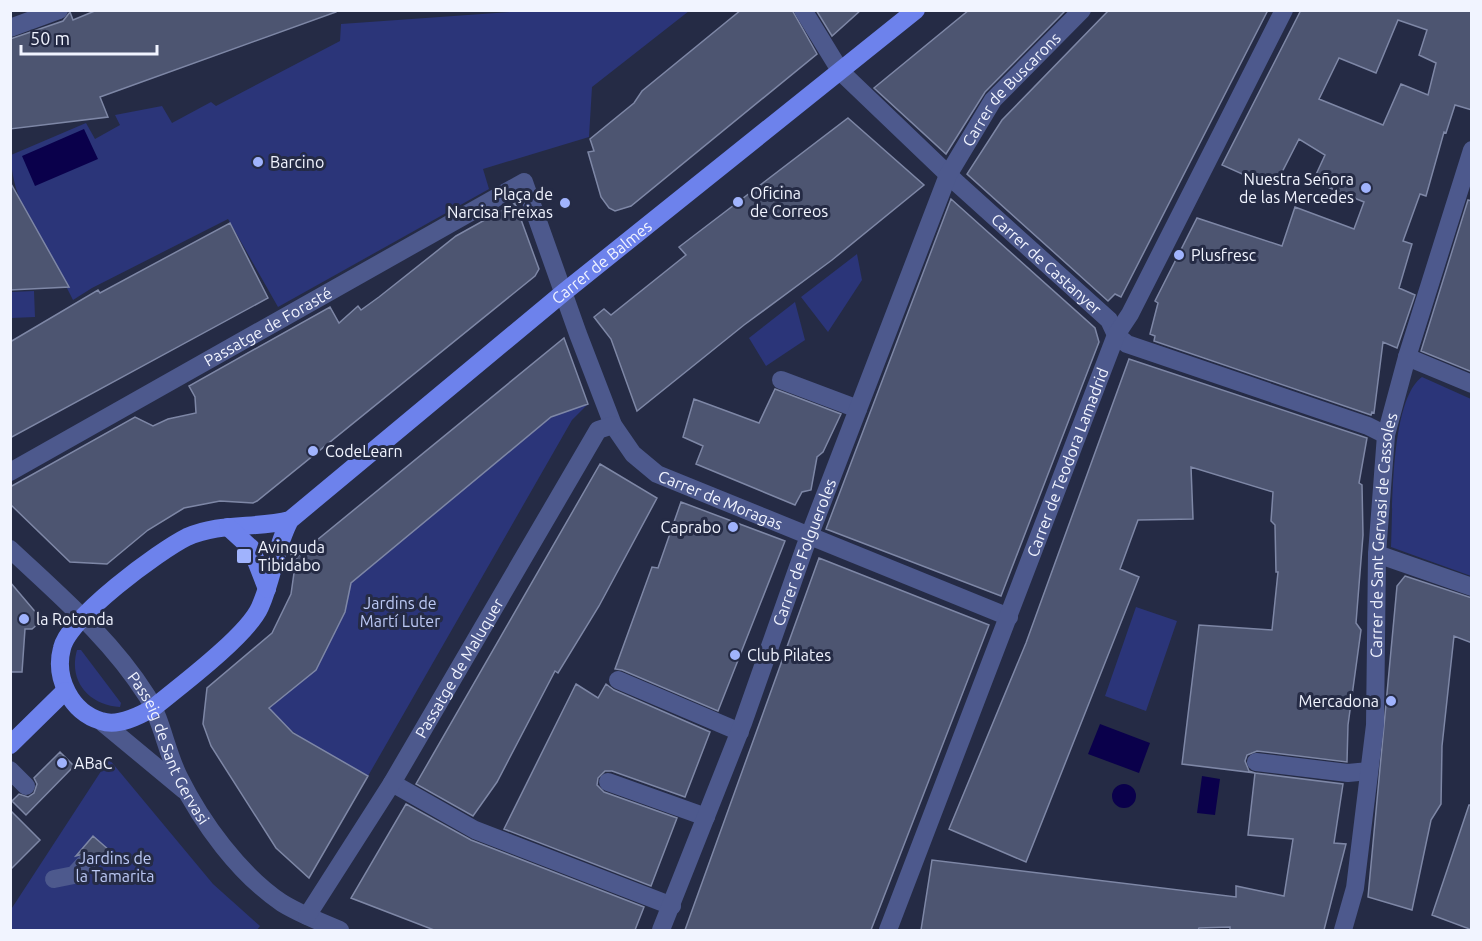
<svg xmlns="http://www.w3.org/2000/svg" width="1482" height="941" font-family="Ubuntu,sans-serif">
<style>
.green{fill:#2b3579}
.water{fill:#0a004b}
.building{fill:#4d5571;stroke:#7e87a6;stroke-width:1.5;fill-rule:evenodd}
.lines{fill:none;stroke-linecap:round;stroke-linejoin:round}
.minor{stroke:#4d598d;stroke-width:18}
.major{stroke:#6d82ec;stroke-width:18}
.poi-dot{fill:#a0b3fd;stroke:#252b45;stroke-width:2}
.labels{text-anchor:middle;stroke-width:6;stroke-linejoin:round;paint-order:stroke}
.street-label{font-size:16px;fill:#f1f4ff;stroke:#252b45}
.poi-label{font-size:16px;fill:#f1f4ff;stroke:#252b45;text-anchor:start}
.park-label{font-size:16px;fill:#bcc9f5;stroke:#252b45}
</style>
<rect width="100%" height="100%" fill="#252b45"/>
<path class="green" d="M523,11H689L592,87L589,137L483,169L489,189L278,307L228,219L92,288L73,300C51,254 11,207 11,155L86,123L95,139L120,125L115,115L162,106L172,123L211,102L216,106L340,41L341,24Z
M857,254L862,280L828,332L801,297Z
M34,291L35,317L11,318V292Z
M795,302L805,340L766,366L749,338Z
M1422,377L1471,399V576L1391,547C1393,508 1390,400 1422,377Z
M588,404L572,420L368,776C333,756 294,740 269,708L352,581L556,413Z
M1136,607L1177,621L1146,711L1105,696Z
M77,650H81L121,703L120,707C89,705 68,681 77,650Z
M109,759L213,884L260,926L257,930H11L10,911Z"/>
<path class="water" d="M84,129L98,159L35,186L22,156Z
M1100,724L1150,743L1139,773L1088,754Z
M1202,776L1220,779L1215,815L1197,813Z
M1112 796a12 12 0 1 1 24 0a12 12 0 1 1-24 0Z"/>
<path class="building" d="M97,10H336V12L100,97L108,117L10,129V39L63,21L70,12L73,20Z
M741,10H792L817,54L631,206L615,211L609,208L601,197L588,152L594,151L590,139L634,103L642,91Z
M816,10H861L832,36Z
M969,10H1066L985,92L946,154L874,88Z
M1109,10H1268L1121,297L1115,294L1108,301L967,174L1002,120Z
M1301,10H1472V110L1455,105L1446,133L1444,132L1426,196L1420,194L1403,241L1412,244L1399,288L1415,295L1397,348L1383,342L1374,413L1372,412L1371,415L1154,341L1155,336L1150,334L1158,303L1155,301L1197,218L1282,246L1295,207L1354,229L1364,202L1313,181L1325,155L1299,139L1277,182L1272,180L1269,186L1222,165ZM1398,20L1427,30L1419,55L1436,63L1428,95L1401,84L1383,125L1319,99L1339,58L1376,73Z
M848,118L924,185L832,260L744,325L637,411L611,339L594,317L604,309L611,315L686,255L679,247Z
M10,182L69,287L10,290Z
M951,199L1095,328L1099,342L1001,596L826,529Z
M1468,200L1472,201V372L1421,351Z
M515,203L539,269L535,276L257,501L253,503L220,501L184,508L148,530L107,564L70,562L10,504V487L135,417L153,426L168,419L196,413L195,397L189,386L330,307L339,323L358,306L361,310L379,297L456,236Z
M230,223L268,298L10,438V342L98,290L100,293Z
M564,338L588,404L551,417L351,583L345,612L316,670L269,708L293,733L368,776L309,878L276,848L211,746L203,724L207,688L272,633L291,594L296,559L300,554Z
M1129,359L1367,438L1359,483L1362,485L1363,535L1356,623L1361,630L1348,725L1347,762L1257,751L1247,755L1245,761L1249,771L1255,773L1343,784L1334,843L1346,844L1324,930H1230V927L1199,928L1198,930H921L932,860L1236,897V886L1284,896L1293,839L1248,835L1255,773L1182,764L1199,625L1272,630L1278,572H1276L1275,525L1271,521L1273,492L1191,467L1193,519L1138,520L1120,569L1139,577L1026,862L949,829L1026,643Z
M775,389L841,414L823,452L817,457L811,490L802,492L795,505L696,464L703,446L683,437L694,399L759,423Z
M600,464L657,498L599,606L558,673L555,671L497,782L473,816L416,784Z
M681,502L785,541L718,711L622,670L615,669L652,567L658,568Z
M819,558L989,625L871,930H685Z
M1405,576L1472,598V643L1454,636L1442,746L1441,804L1431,820L1412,910L1368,897L1397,586Z
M10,582L38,615L39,623L32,629H25L22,672H10Z
M576,684L598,698L606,684L614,690L710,732L685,797L612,771H605L598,778L597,785L604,792L677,818L651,886L504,829Z
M60,752L74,766L26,815L12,801L19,794L28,797L34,793L37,784L34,778Z
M406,804L471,840L644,907L635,930H434L351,898Z
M1469,805H1472V930L1432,915Z
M10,810L40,840L10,870Z
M93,836L109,850L95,866L94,860L87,853L76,856Z"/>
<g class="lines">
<g class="minor">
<path id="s1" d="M803,10L841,72L958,184L1109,320L1116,335L1127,344L1368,426L1386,435"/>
<path d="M10,28L59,10"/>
<path d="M1407,357L1472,384"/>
<path d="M781,380L858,409"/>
<path id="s2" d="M10,472L524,182L578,334L613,425L633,454L657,474L1009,617"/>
<path id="s3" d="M10,549C59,595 111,639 147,696C162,720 166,751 179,777C202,823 239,874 282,903C300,914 320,922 340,930"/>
<path d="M1377,554L1472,587"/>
<path d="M618,680L740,732"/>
<path d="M102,722L184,790"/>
<path d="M1256,762L1348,773L1369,771"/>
<path d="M10,770L26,786"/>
<path d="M608,782L706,817"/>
<path d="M392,783L475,830L672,906"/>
<path d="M54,879L74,875L84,864"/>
<path id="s4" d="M307,916L392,783L598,430L613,425"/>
<path id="s5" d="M661,930L743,723L805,547L948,175L993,100L1082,10"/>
<path id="s6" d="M888,930L1116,335L1130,314L1284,10"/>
<path id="s7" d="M1343,930L1355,888L1375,725L1377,554L1386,435L1407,357L1472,150"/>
</g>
<g class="major">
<path id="s8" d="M290,520C256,529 220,522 187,537C159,551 69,617 62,648C54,678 71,712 101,721C118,727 139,716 153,708C179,687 248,635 260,607C273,578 275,548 290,520L563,293L916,10"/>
<path d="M228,527L251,548L267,589"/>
<path d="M10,745L65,691"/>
</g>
</g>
<g class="poi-dot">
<circle cx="258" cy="162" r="6"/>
<circle cx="1366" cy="188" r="6"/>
<circle cx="738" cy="202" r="6"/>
<circle cx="565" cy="203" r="6"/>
<circle cx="1179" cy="255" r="6"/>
<circle cx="313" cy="451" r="6"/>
<circle cx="733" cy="527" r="6"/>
<rect x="236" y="548" width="16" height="16" rx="3"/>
<circle cx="24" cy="619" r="6"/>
<circle cx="735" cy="655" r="6"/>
<circle cx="1391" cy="701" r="6"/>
<circle cx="62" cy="763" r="6"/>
</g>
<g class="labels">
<g class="street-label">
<text dy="6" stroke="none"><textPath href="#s5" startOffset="915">Carrer de Buscarons</textPath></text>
<text dy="6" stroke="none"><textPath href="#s8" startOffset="1065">Carrer de Balmes</textPath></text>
<text dy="6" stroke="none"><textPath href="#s1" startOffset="354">Carrer de Castanyer</textPath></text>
<text dy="6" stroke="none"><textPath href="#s2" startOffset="296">Passatge de Forasté</textPath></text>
<text dy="6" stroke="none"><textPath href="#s6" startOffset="501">Carrer de Teodora Lamadrid</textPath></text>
<text dy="6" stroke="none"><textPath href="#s2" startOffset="984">Carrer de Moragas</textPath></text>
<text dy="6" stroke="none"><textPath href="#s7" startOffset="398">Carrer de Sant Gervasi de Cassoles</textPath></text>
<text dy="6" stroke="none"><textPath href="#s5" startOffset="404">Carrer de Folgueroles</textPath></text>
<text dy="6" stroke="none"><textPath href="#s4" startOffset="291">Passatge de Maluquer</textPath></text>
<text dy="6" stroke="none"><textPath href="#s3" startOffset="258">Passeig de Sant Gervasi</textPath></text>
</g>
<g class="poi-label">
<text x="270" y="168">Barcino</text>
<text x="1354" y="185" text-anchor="end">Nuestra Señora<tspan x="1354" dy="18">de las Mercedes</tspan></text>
<text x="750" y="199">Oficina<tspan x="750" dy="18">de Correos</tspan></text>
<text x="553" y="200" text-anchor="end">Plaça de<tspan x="553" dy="18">Narcisa Freixas</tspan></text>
<text x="1191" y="261">Plusfresc</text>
<text x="325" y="457">CodeLearn</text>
<text x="721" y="533" text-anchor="end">Caprabo</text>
<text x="258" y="553">Avinguda<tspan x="258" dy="18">Tibidabo</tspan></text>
<text x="36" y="625">la Rotonda</text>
<text x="747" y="661">Club Pilates</text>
<text x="1379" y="707" text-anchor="end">Mercadona</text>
<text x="74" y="769">ABaC</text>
</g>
<g class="park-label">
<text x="400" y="609">Jardins de<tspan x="400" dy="18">Martí Luter</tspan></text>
<text x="115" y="864">Jardins de<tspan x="115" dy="18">la Tamarita</tspan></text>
</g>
</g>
<rect width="1482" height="941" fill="none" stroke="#f1f4ff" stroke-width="24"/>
<path d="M21 45v9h136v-9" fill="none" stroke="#f1f4ff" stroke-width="3"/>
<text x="30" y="45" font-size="18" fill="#f1f4ff" stroke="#252b45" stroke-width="4.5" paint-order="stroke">50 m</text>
</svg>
